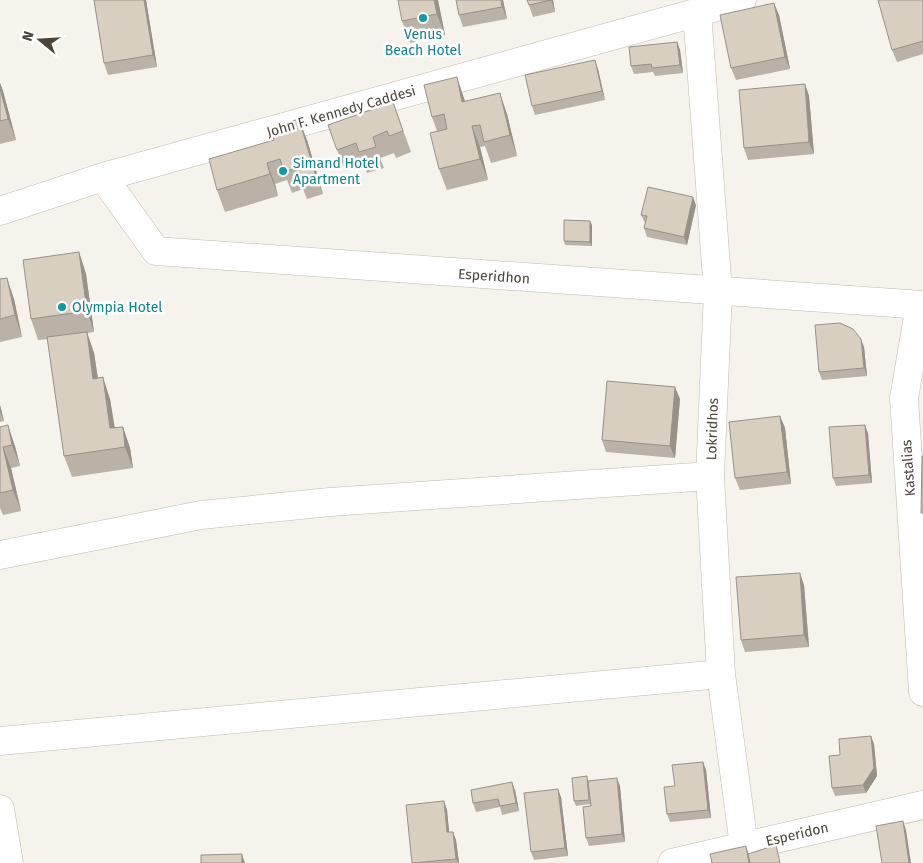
<svg xmlns="http://www.w3.org/2000/svg" width="923" height="863" font-family="'Fira Sans',sans-serif">
<style>
.lines{fill:none;stroke-linecap:round;stroke-linejoin:round}
.minor-casing{stroke:#c2bbae;stroke-width:29}
.minor{stroke:#fff;stroke-width:28}
.wall{fill:#bab2a6}
.shaded-wall{fill:#979187}
.building{fill:#d8cfc1;stroke:#979187}
.culture-dot{fill:#0f9aa8;stroke:#fff;stroke-width:2}
.labels{text-anchor:middle;stroke-width:5;stroke-linejoin:round;paint-order:stroke}
.culture-label{font-size:14px;fill:#0d838f;stroke:#fff;text-anchor:start}
.street-label{font-size:14px;fill:#4b4439;stroke:#fff}
</style>
<rect width="100%" height="100%" fill="#f6f3ec"/>
<g class="lines">
<g class="minor-casing">
<path id="minor" d="M697,12L718,292L710,476L721,674L744,846
M103,177L156,251L923,305
M0,211L103,177L742,0
M920,305L904,398L923,692
M0,555L201,515L330,502L710,476
M0,741L721,674
M0,809L9,863
M672,863L923,805"/>
</g>
<use href="#minor" class="minor"/>
</g>
<path class="wall" d="M94,0H146L157,67L108,75L104,63Z
M438,0L445,35L410,43L402,21Z
M456,0H503L507,19L463,27L459,15Z
M527,0H553L555,12L533,17Z
M923,0V54L897,62L892,50Z
M779,15L790,69L736,80L731,68Z
M677,42L680,50L683,73L655,76L653,72L634,74L631,66Z
M598,69L605,100L535,115L532,106Z
M0,83L3,91L16,140L0,144Z
M805,84L809,96L814,154L748,160L744,148Z
M464,98L465,102L507,114L517,156L491,163L485,146L480,147L488,180L447,190L439,169L437,131L432,117Z
M393,102L411,152L396,158L394,153L380,158L384,168L367,173L364,164L345,171L328,125Z
M307,140L323,194L307,199L303,189L292,193L287,180L275,184L278,196L225,212L217,190Z
M696,205L687,245L647,237L644,228L645,223L641,215Z
M592,225V246L565,245L564,241Z
M79,252L86,274L94,332L87,333L94,353L98,378L110,399L115,428L123,427L130,448L133,468L72,477L64,456L48,339L38,340L31,319Z
M0,279L14,299L22,337L0,342Z
M864,347L867,376L822,380L819,372Z
M680,399L675,458L606,452L602,440Z
M0,405L4,421L0,422Z
M780,416L785,428L791,484L740,490L735,478Z
M0,427L15,446L20,466L11,468L21,511L3,515L0,508Z
M868,433L872,483L836,486L833,478Z
M804,585L809,647L745,652L741,640Z
M874,744L877,776L866,793L835,796L832,788L840,755Z
M703,762L706,770L711,818L670,822L667,814Z
M588,780L589,790L620,786L625,842L589,846L586,838L590,804L576,806L574,801Z
M515,790L519,811L502,815L500,807L476,812L473,803Z
M561,797L568,856L534,860L531,852Z
M444,801L447,810L449,832L456,840L459,863H412Z"/>
<path class="shaded-wall" d="M144,0H146L157,67L153,55Z
M434,0H438L445,35L437,14Z
M501,0H503L507,19L502,7Z
M551,0H553L555,12Z
M774,3L779,15L790,69L785,57Z
M677,42L680,50L683,73L680,65Z
M595,60L598,69L605,100L602,91Z
M457,77L464,98L470,123L462,102Z
M0,83L3,91L16,140L8,119L0,88Z
M805,84L809,96L814,154L809,142Z
M500,93L507,114L517,156L510,135Z
M299,119L307,140L323,194L315,173Z
M472,126L480,147L488,180L480,159Z
M267,163L275,184L278,196L270,174Z
M693,197L696,205L687,245L684,237Z
M590,221L592,225V246L590,242Z
M79,252L86,274L94,332L87,311Z
M7,278L14,299L22,337L15,315Z
M87,332L94,353L101,400L93,379Z
M861,339L864,347L867,376L864,368Z
M103,377L110,399L118,450L110,428Z
M675,387L680,399L675,458L670,446Z
M0,405L4,421L0,412Z
M780,416L785,428L791,484L787,472Z
M8,425L15,446L20,466L12,445Z
M865,425L868,433L872,483L869,475Z
M123,427L130,448L133,468L125,447Z
M3,447L11,468L21,511L13,490Z
M800,573L804,585L809,647L804,635Z
M871,736L874,744L877,776L866,793L863,785Z
M703,762L706,770L711,818L708,810Z
M617,778L620,786L625,842L622,834Z
M512,782L515,790L519,811L516,803Z
M558,789L561,797L568,856L565,848Z
M444,801L447,810L450,841L447,832Z
M903,821L906,830L911,863H909Z
M453,832L456,840L459,863H458L456,859Z
M746,846L750,858L751,863H749Z
M242,854L245,863H242Z"/>
<path class="building" d="M94,0H144L153,55L104,63Z
M398,0H434L437,14L402,21Z
M456,0H501L502,7L459,15Z
M527,0H551L529,5Z
M878,0H923V41L892,50Z
M774,3L785,57L731,68L720,15Z
M677,42L680,65L652,68L651,64L631,66L629,47Z
M595,60L602,91L532,106L525,75Z
M457,77L462,102L500,93L510,135L484,142L480,125L472,126L480,159L439,169L430,133L447,129L444,114L432,117L424,85Z
M805,84L809,142L744,148L739,90Z
M0,88L8,119L0,121Z
M393,102L403,131L389,136L387,131L373,137L376,147L359,152L356,143L337,150L328,125Z
M299,119L315,173L299,178L296,168L284,172L280,159L267,163L270,174L217,190L209,159L274,140L271,127Z
M648,187L693,197L684,237L644,228L647,216L641,215Z
M564,220L590,221V242L564,241Z
M79,252L87,311L31,319L23,260Z
M7,278L15,315L0,319V279Z
M840,323L853,329L861,339L864,368L819,372L815,325Z
M87,332L93,379L103,377L110,428L123,427L125,447L64,456L47,337Z
M607,381L675,387L670,446L602,440Z
M780,416L787,472L735,478L729,422Z
M8,425L12,445L3,447L13,490L0,493V427Z
M865,425L869,475L833,478L829,427Z
M922,456H923V513H921Z
M800,573L804,635L741,640L736,577Z
M871,736L874,768L863,785L832,788L829,756L840,755L839,739Z
M703,762L708,810L667,814L664,787L675,786L672,765Z
M587,776L589,800L574,801L572,778Z
M617,778L622,834L586,838L583,807L591,806L588,781Z
M512,782L516,803L500,806L498,799L473,803L471,790Z
M558,789L565,848L531,852L524,793Z
M444,801L447,832H453L456,859L412,863L406,805Z
M903,821L909,863H882L876,826Z
M776,845L780,863H750L748,854Z
M746,846L749,863H712L710,854Z
M242,854V863H201V855Z"/>
<g class="culture-dot">
<circle cx="423" cy="18" r="5"/>
<circle cx="283" cy="171" r="5"/>
<circle cx="62" cy="307" r="5"/>
</g>
<g class="labels">
<g class="culture-label">
<text x="423" y="39" text-anchor="middle">Venus<tspan x="423" dy="16">Beach Hotel</tspan></text>
<text x="293" y="168">Simand Hotel<tspan x="293" dy="16">Apartment</tspan></text>
<text x="72" y="312">Olympia Hotel</text>
</g>
<g class="street-label">
<text transform="translate(341 111) rotate(-16)" y="5">John F. Kennedy Caddesi</text>
<text transform="translate(494 276) rotate(4)" y="5">Esperidhon</text>
<text transform="translate(712 429) rotate(-88)" y="5">Lokridhos</text>
<text transform="translate(908 468) rotate(-94)" y="5">Kastalias</text>
<text transform="translate(797 834) rotate(-13)" y="5">Esperidon</text>
</g>
</g>
<g transform="translate(40 40) rotate(288)" stroke="#ffffff" stroke-width="4" paint-order="stroke">
<path d="M0-4L9 19L0 12L-9 19Z" fill="#4b4439"/>
<text y="-8" font-size="14" font-weight="bold" text-anchor="middle" fill="#4b4439">N</text>
</g>
</svg>
